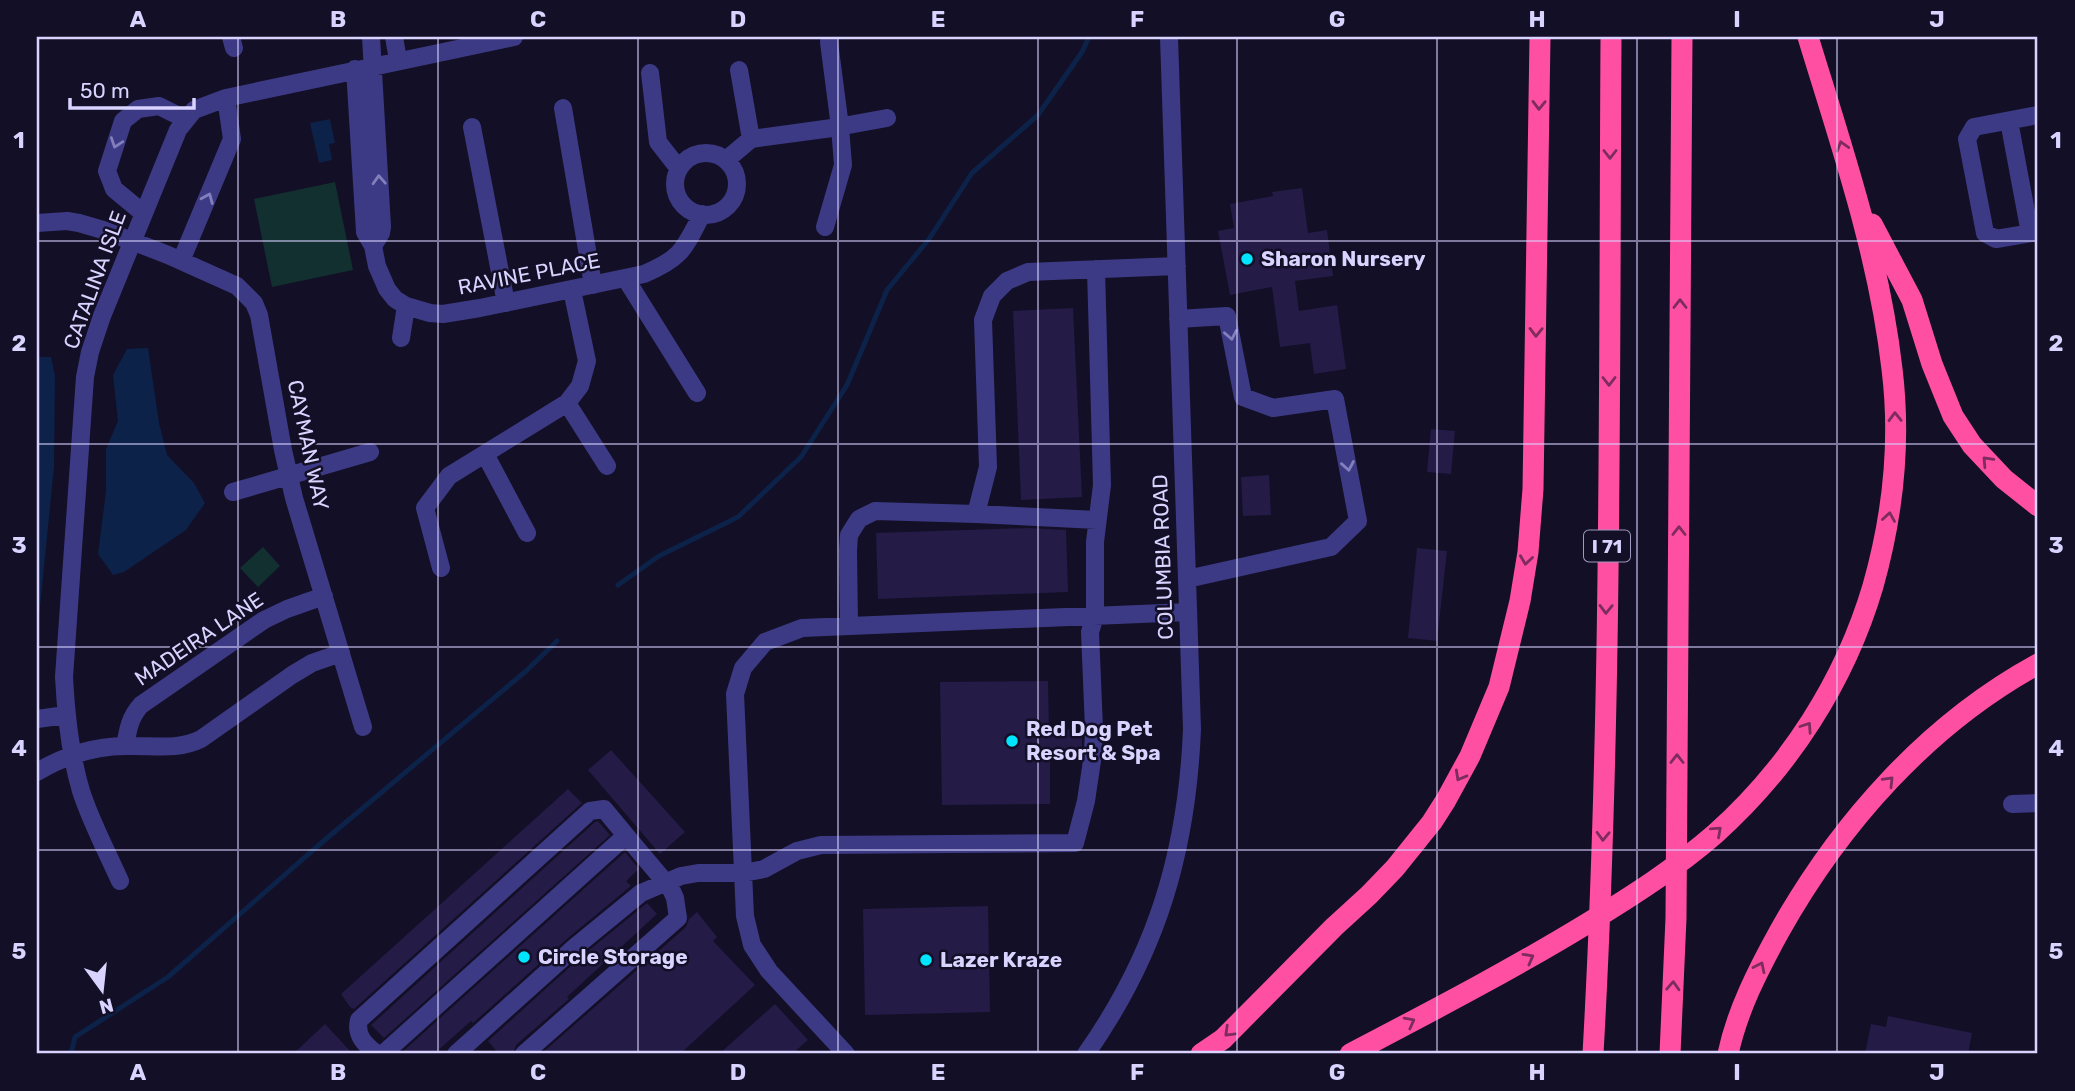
<svg xmlns="http://www.w3.org/2000/svg" width="2075" height="1091" font-family="Rubik,sans-serif">
<style>
.green{fill:#12302f}
.water{fill:#0c2248}
.lines{fill:none;stroke-linecap:round;stroke-linejoin:round}
.stream{stroke:#0c2248;stroke-width:5}
.building{fill:#241b47}
.minor{stroke:#3d3a85;stroke-width:18}
.highway{stroke:#ff4fa3;stroke-width:21}
.oneway{stroke:#7d2c5e}
.oneway2{stroke:#837fbc}
.grid{fill:none;stroke:#d9d4ff;stroke-width:2;stroke-opacity:0.55}
.poi-dot{fill:#00e5ff;stroke:#130f26;stroke-width:2.5}
.labels{text-anchor:middle;stroke-width:5;stroke-linejoin:round;paint-order:stroke}
.shield{fill:#130f26;stroke:#9e99be;stroke-width:2}
.shield-label{font-size:19px;font-weight:bold;fill:#d9d4ff}
.poi-label{font-size:21px;font-weight:bold;fill:#d9d4ff;stroke:#130f26;text-anchor:start}
.street-label{font-size:21px;fill:#d9d4ff;stroke:#130f26}
.neatline{fill:none;stroke:#d9d4ff;stroke-width:2.5}
.grid-label{font-size:23px;text-anchor:middle;font-weight:bold;fill:#d9d4ff}
</style>
<rect width="100%" height="100%" fill="#130f26"/>
<path class="green" d="M335,182L353,270L272,287L254,199Z
M263,547L280,566L258,587L240,568Z"/>
<path class="water" d="M330,119L335,143L329,144L332,160L319,163L310,123Z
M148,348L159,423L167,455L194,483L205,503L186,530L124,572L113,575L98,554L106,491V449L118,421L113,375L127,349Z
M37,357H51L55,376L54,467L39,617L37,619Z"/>
<g class="lines">
<path class="stream" d="M618,585L659,556L738,517L801,457L847,385L887,290L929,239L972,173L1038,115L1082,52L1089,37
M71,1054L75,1037L168,977L320,844L526,671L557,641"/>
</g>
<path class="building" d="M1302,188L1308,233L1327,230L1333,276L1295,281L1299,311L1337,305L1346,369L1314,374L1310,343L1280,347L1272,287L1230,295L1218,231L1234,228L1230,204L1273,196L1272,192Z
M1073,308L1082,497L1021,500L1013,311Z
M1431,429L1455,431L1451,474L1427,472Z
M1269,475L1271,515L1243,516L1241,477Z
M1028,528L1066,530L1068,592L878,599L876,533Z
M1417,548L1447,551L1437,641L1408,638Z
M1048,681L1049,730L1082,729V752L1050,753V804L942,805L940,682Z
M611,750L685,832L660,854L588,770Z
M568,789L582,803L354,1009L350,1007L341,994Z
M598,821L610,835L384,1038L371,1025L595,822Z
M625,852L639,869L626,881L631,886L568,938L473,1023L471,1021L434,1054H400Z
M647,903L657,914L567,997L569,999L516,1045L513,1054H499L488,1041L582,956Z
M988,906L990,1012L865,1015L863,909Z
M697,912L717,937L713,941L755,985L680,1054H541L686,927L689,919Z
M775,1004L808,1040L792,1054H719Z
M1888,1016L1972,1033L1968,1054H1865L1871,1024L1886,1027Z
M325,1024L353,1054H293Z"/>
<g class="lines">
<path class="minor" d="M231,37L234,48
M371,37L382,227L381,233L373,246
M394,37L398,60
M355,69L365,232L373,246L377,266L387,289L395,299L406,306L430,313L443,314L480,308L644,274C682,258 684,249 702,214
M739,70L751,139
M650,73L658,142L679,169
M563,108L593,285
M2038,115L1974,127L1967,139L1985,233L1996,239L2038,232
M2009,121L2030,233
M472,127L506,303
M675 184a31 31 0 1 1 62 0a31 31 0 1 1-62 0Z
M726,160L751,139L832,128L887,118
M143,213L114,189L107,171L123,121L138,109L159,106L185,119
M37,223L67,221L79,223L103,230L168,255L237,286L254,303L259,315L283,450L294,498L363,727
M825,227L843,165L840,127L829,42
M181,261L232,139L226,98
M626,279L697,393
M1178,319L1227,316L1243,397L1273,408L1335,399L1358,521L1331,547L1187,579
M401,338L406,306
M567,403L607,466
M485,454L527,533
M233,492L370,452
M976,514L1097,520
M441,568L425,508L449,476L567,403L580,386L587,361L572,290
M849,626L848,551L849,535L859,519L875,511L976,514L988,467L983,320L992,296L1007,281L1028,272L1177,266
M37,719L66,715
M125,746C128,729 130,717 141,705L264,620L287,609L324,596
M37,772C64,756 94,746 126,746C152,745 177,751 201,739L292,675L312,663L341,653
M2012,804L2038,803
M120,881C107,852 91,822 81,791C70,754 66,715 64,677L85,377L90,352L102,316L178,130L194,110L226,98L514,37
M377,1054C365,1045 355,1035 359,1020L590,811L604,809L628,838
M383,1054L621,840L628,838L671,889L675,898L678,918L524,1054
M456,1054L575,947L641,893L681,876L698,873H743L764,869L797,851L821,845L1075,843L1086,801L1093,754L1094,729L1090,632L1095,616V542L1102,485L1096,269
M846,1054L769,971L752,945L745,916L735,694L743,668L765,642L802,628L1188,612
M1086,1054C1157,953 1187,852 1192,729L1169,37"/>
<path class="highway" d="M1872,224L1912,300L1932,364L1953,416L1972,445L2004,479L2038,506
M1201,1054L1223,1039L1334,927L1369,895L1395,868L1432,822L1446,800L1470,756L1499,687L1520,601L1528,552L1533,489L1540,37
M1350,1054C1430,1012 1511,970 1588,923C1632,896 1676,868 1715,834C1789,768 1845,681 1873,586C1893,515 1901,442 1892,369C1879,255 1841,145 1808,37
M1593,1054C1612,716 1609,376 1611,37
M1670,1054L1676,918L1682,37
M1728,1054C1737,1011 1758,970 1779,932C1840,823 1928,724 2038,664"/>
</g>
<defs><path id="oneway-chevron" d="M-2-3.5L2.5 0L-2 3.5" fill="none" stroke-width="1.6" stroke-linecap="round" stroke-linejoin="round" transform="scale(1.75)"/></defs>
<g class="oneway">
<use href="#oneway-chevron" transform="translate(1539 105) rotate(91)"/>
<use href="#oneway-chevron" transform="translate(1842 146) rotate(-107)"/>
<use href="#oneway-chevron" transform="translate(1610 154) rotate(90)"/>
<use href="#oneway-chevron" transform="translate(1680 304) rotate(-90)"/>
<use href="#oneway-chevron" transform="translate(1536 332) rotate(91)"/>
<use href="#oneway-chevron" transform="translate(1609 381) rotate(90)"/>
<use href="#oneway-chevron" transform="translate(1895 417) rotate(-91)"/>
<use href="#oneway-chevron" transform="translate(1987 461) rotate(-133)"/>
<use href="#oneway-chevron" transform="translate(1889 517) rotate(-81)"/>
<use href="#oneway-chevron" transform="translate(1679 531) rotate(-90)"/>
<use href="#oneway-chevron" transform="translate(1526 560) rotate(98)"/>
<use href="#oneway-chevron" transform="translate(1606 609) rotate(91)"/>
<use href="#oneway-chevron" transform="translate(1807 727) rotate(-56)"/>
<use href="#oneway-chevron" transform="translate(1677 759) rotate(-90)"/>
<use href="#oneway-chevron" transform="translate(1460 776) rotate(119)"/>
<use href="#oneway-chevron" transform="translate(1889 781) rotate(-46)"/>
<use href="#oneway-chevron" transform="translate(1717 831) rotate(-42)"/>
<use href="#oneway-chevron" transform="translate(1603 836) rotate(92)"/>
<use href="#oneway-chevron" transform="translate(1529 958) rotate(-29)"/>
<use href="#oneway-chevron" transform="translate(1760 967) rotate(-64)"/>
<use href="#oneway-chevron" transform="translate(1673 986) rotate(-87)"/>
<use href="#oneway-chevron" transform="translate(1410 1022) rotate(-28)"/>
<use href="#oneway-chevron" transform="translate(1229 1032) rotate(136)"/>
</g>
<g class="oneway2">
<use href="#oneway-chevron" transform="translate(116 143) rotate(109)"/>
<use href="#oneway-chevron" transform="translate(379 180) rotate(-93)"/>
<use href="#oneway-chevron" transform="translate(208 198) rotate(-67)"/>
<use href="#oneway-chevron" transform="translate(1231 335) rotate(79)"/>
<use href="#oneway-chevron" transform="translate(1348 466) rotate(80)"/>
</g>
<path class="grid" d="M238,37V1054M438,37V1054M638,37V1054M838,37V1054M1038,37V1054M1237,37V1054M1437,37V1054M1637,37V1054M1837,37V1054M37,241H2038M37,444H2038M37,647H2038M37,850H2038"/>
<g class="poi-dot">
<circle cx="1247" cy="259" r="7"/>
<circle cx="1012" cy="741" r="7"/>
<circle cx="524" cy="957" r="7"/>
<circle cx="926" cy="960" r="7"/>
</g>
<g class="labels">
<rect class="shield" x="1584" y="530.5" width="46" height="31" rx="5"/>
<g class="shield-label">
<text x="1607" y="553">I 71</text>
</g>
<g class="poi-label">
<text x="1261" y="266">Sharon Nursery</text>
<text x="1026" y="736">Red Dog Pet<tspan x="1026" dy="24">Resort &amp; Spa</tspan></text>
<text x="538" y="964">Circle Storage</text>
<text x="940" y="967">Lazer Kraze</text>
</g>
<g class="street-label">
<text transform="translate(529 274) rotate(-11)" y="7">RAVINE PLACE</text>
<text transform="translate(95 280) rotate(-70)" y="7">CATALINA ISLE</text>
<text transform="translate(308 445) rotate(78)" y="7">CAYMAN WAY</text>
<text transform="translate(1163 557) rotate(-92)" y="7">COLUMBIA ROAD</text>
<text transform="translate(199 639) rotate(-34)" y="7">MADEIRA LANE</text>
</g>
</g>
<rect width="2075" height="1091" fill="none" stroke="#130f26" stroke-width="77"/>
<g transform="translate(102 990) rotate(165)" stroke="#130f26" stroke-width="5" paint-order="stroke">
<path d="M0-5L12 26L0 18L-12 26Z" fill="#d9d4ff"/>
<text y="-10" font-size="19" font-weight="bold" text-anchor="middle" fill="#d9d4ff">N</text>
</g>
<path d="M70 98v10h124v-10" fill="none" stroke="#d9d4ff" stroke-width="3.5"/>
<text x="80" y="98" font-size="21" fill="#d9d4ff" stroke="#130f26" stroke-width="5" paint-order="stroke">50 m</text>
<rect x="38" y="38" width="1998" height="1014" class="neatline"/>
<g class="grid-label">
<text x="138" y="27">A</text>
<text x="338" y="27">B</text>
<text x="538" y="27">C</text>
<text x="738" y="27">D</text>
<text x="938" y="27">E</text>
<text x="1137" y="27">F</text>
<text x="1337" y="27">G</text>
<text x="1537" y="27">H</text>
<text x="1737" y="27">I</text>
<text x="1937" y="27">J</text>
<text x="19" y="148">1</text>
<text x="2056" y="148">1</text>
<text x="19" y="351">2</text>
<text x="2056" y="351">2</text>
<text x="19" y="553">3</text>
<text x="2056" y="553">3</text>
<text x="19" y="756">4</text>
<text x="2056" y="756">4</text>
<text x="19" y="959">5</text>
<text x="2056" y="959">5</text>
<text x="138" y="1080">A</text>
<text x="338" y="1080">B</text>
<text x="538" y="1080">C</text>
<text x="738" y="1080">D</text>
<text x="938" y="1080">E</text>
<text x="1137" y="1080">F</text>
<text x="1337" y="1080">G</text>
<text x="1537" y="1080">H</text>
<text x="1737" y="1080">I</text>
<text x="1937" y="1080">J</text>
</g>
</svg>
